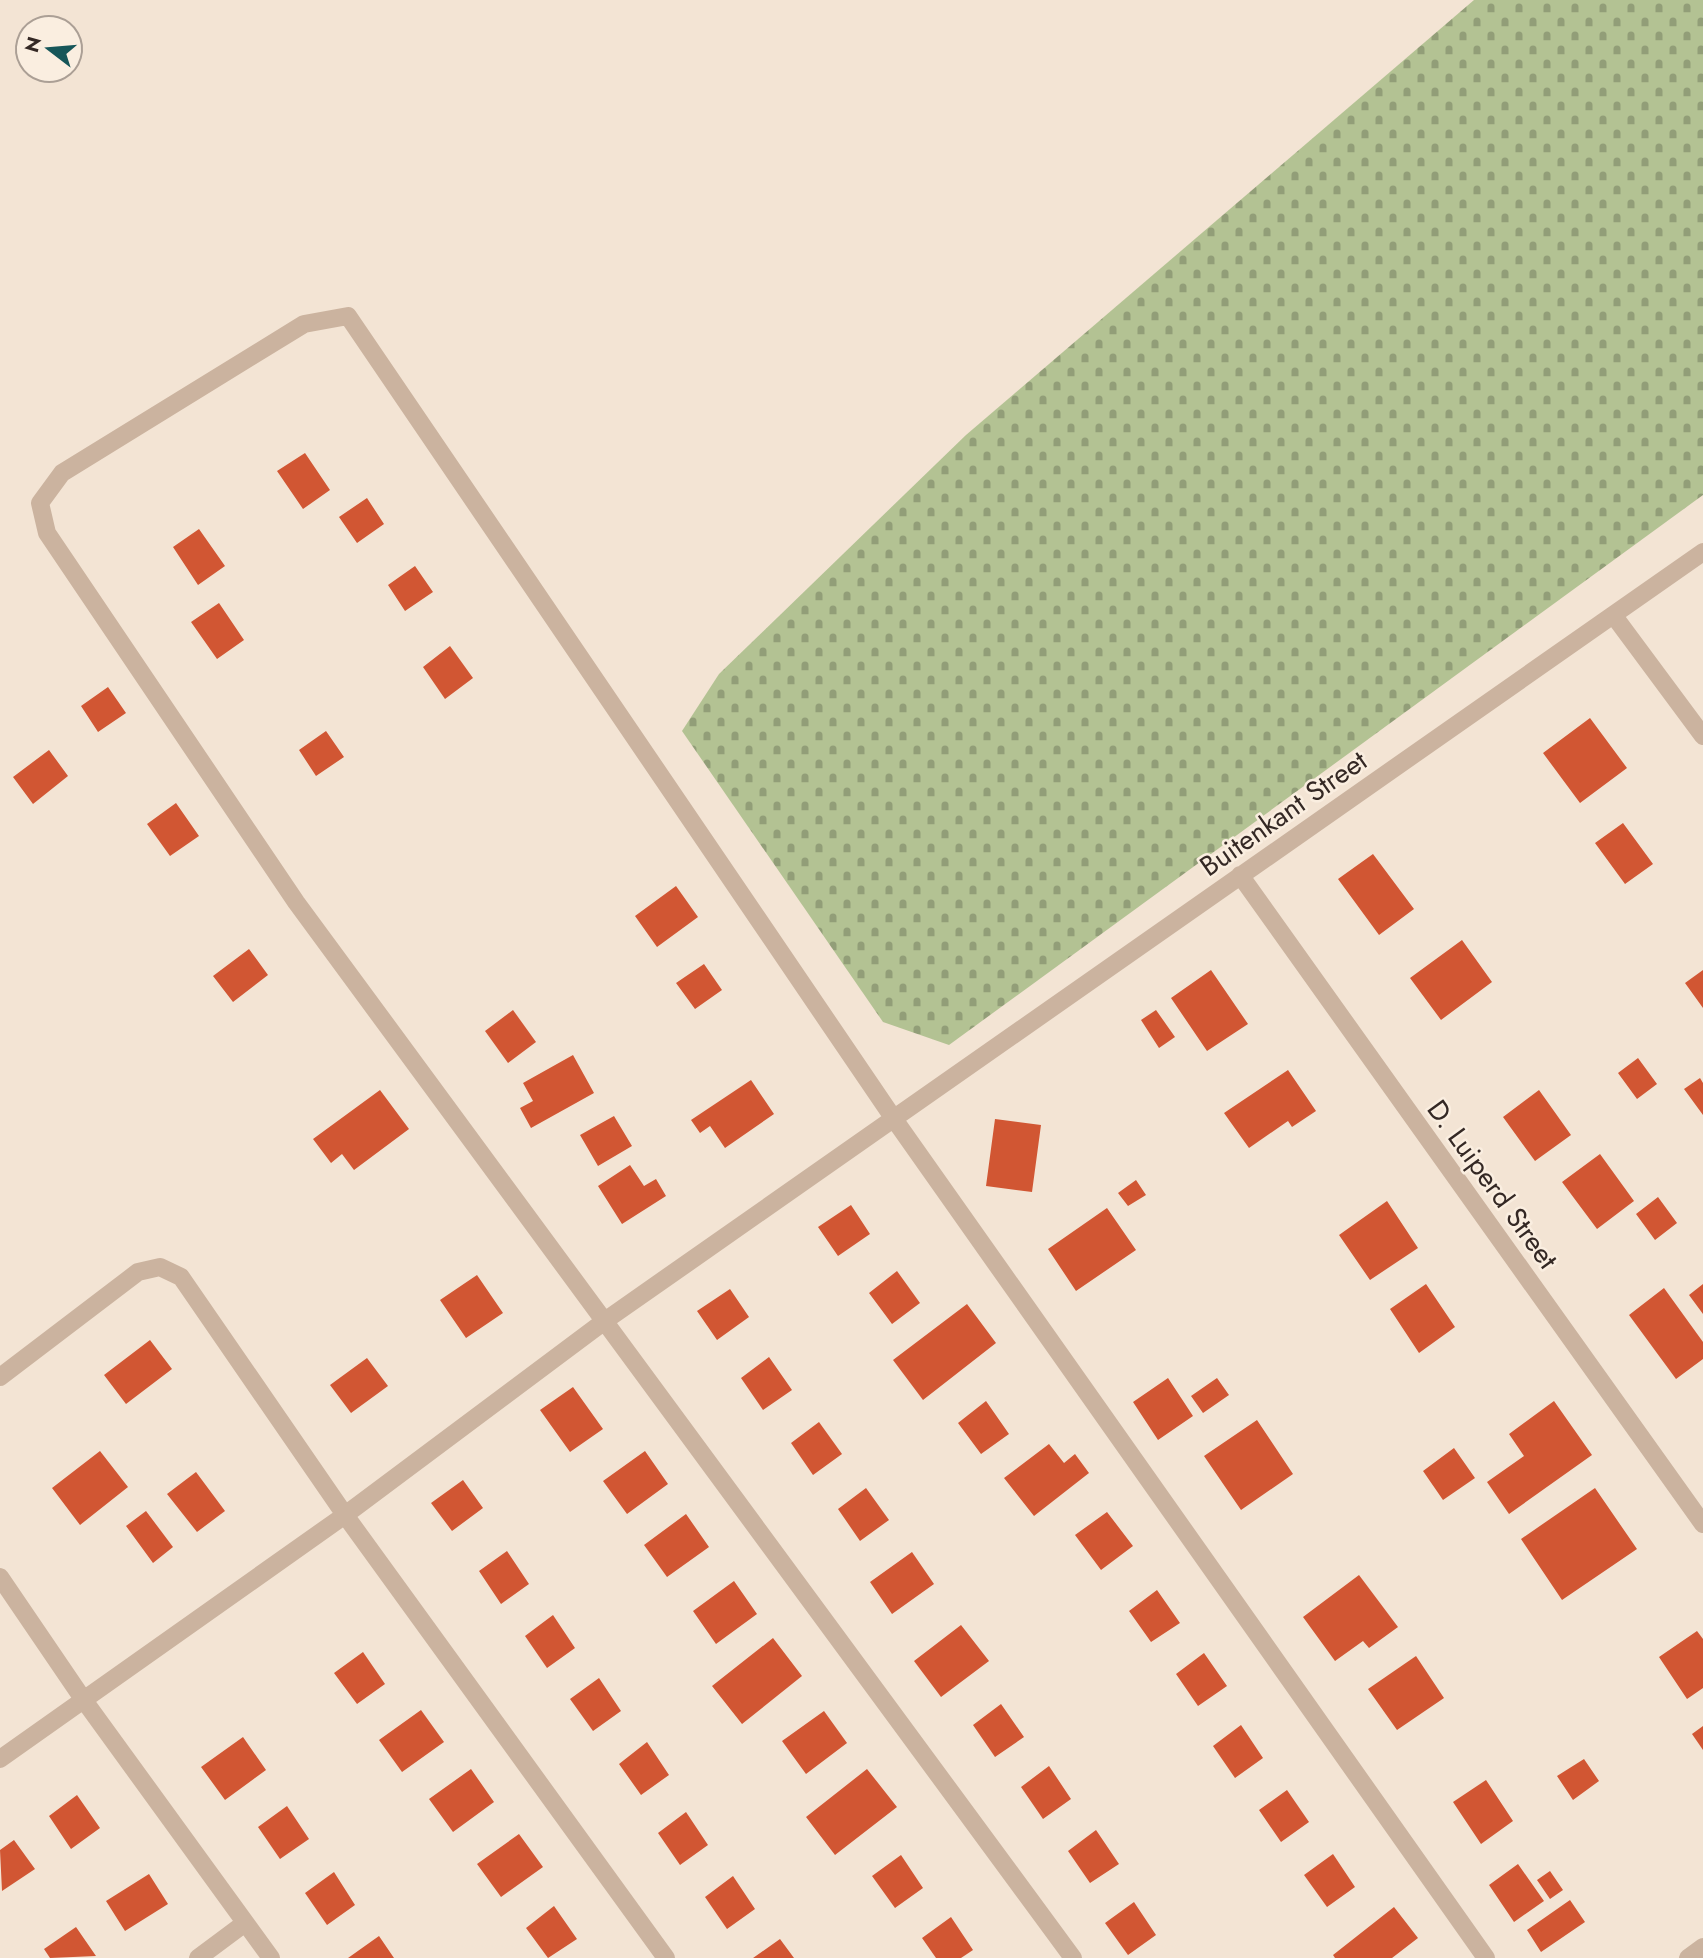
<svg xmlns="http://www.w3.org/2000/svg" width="1703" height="1958" font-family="Jost,sans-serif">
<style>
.cemetery{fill:url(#cemetery-stones)}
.building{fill:#d15633}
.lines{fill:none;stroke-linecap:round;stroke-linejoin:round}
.street{stroke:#cbb39f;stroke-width:18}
.labels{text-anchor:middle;stroke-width:5;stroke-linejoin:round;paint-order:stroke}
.street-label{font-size:28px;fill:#342824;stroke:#faeee0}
</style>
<defs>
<pattern id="cemetery-stones" width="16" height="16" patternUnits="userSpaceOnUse" patternTransform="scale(1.75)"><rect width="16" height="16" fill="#b3c293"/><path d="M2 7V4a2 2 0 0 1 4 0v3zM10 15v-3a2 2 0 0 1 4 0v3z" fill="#929e78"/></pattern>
</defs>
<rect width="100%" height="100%" fill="#f3e4d4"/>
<path class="cemetery" d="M1474,0H1703V495L949,1045L883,1022L682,731L719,674L966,435Z"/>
<path class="building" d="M305,453L330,490L303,509L277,471Z
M367,498L384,524L357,543L339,517Z
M199,529L225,566L198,585L173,547Z
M415,566L433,592L405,611L388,585Z
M219,603L244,640L217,659L191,622Z
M450,646L473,678L445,699L423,667Z
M108,687L126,713L98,732L81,706Z
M1590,718L1627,768L1580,803L1543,753Z
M326,731L344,757L316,776L299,750Z
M49,750L68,776L33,804L13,777Z
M176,803L199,836L170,856L147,824Z
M1623,823L1653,864L1625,884L1595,843Z
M1373,854L1414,909L1379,935L1338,879Z
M676,886L698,917L657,947L635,916Z
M1462,940L1492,982L1441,1020L1410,978Z
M249,949L268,975L233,1002L213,976Z
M704,964L722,990L695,1009L676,983Z
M1211,970L1248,1024L1207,1051L1171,998Z
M1703,970V1008L1685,983Z
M513,1010L536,1042L508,1063L485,1031Z
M1156,1010L1175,1037L1159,1048L1141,1020Z
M573,1055L594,1093L531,1128L520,1108L533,1101L523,1083Z
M1638,1058L1657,1084L1637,1099L1618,1073Z
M1288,1070L1316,1111L1292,1127L1288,1121L1249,1148L1224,1113Z
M1700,1078L1703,1083V1115L1684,1089Z
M751,1080L774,1114L725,1148L710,1126L700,1133L691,1120Z
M380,1090L409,1129L354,1170L342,1154L331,1163L313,1139Z
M1539,1090L1571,1135L1535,1161L1503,1117Z
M614,1116L632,1146L598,1166L580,1135Z
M995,1119L1041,1125L1032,1192L986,1186Z
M1600,1154L1634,1201L1597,1229L1562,1182Z
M630,1165L644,1186L656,1179L666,1196L622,1224L598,1186Z
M1136,1180L1146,1195L1128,1206L1118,1193Z
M1658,1197L1677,1223L1655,1240L1636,1214Z
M1387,1201L1418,1248L1370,1280L1339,1235Z
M851,1205L870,1234L838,1256L818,1227Z
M1107,1208L1136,1250L1076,1291L1048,1249Z
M897,1271L920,1303L892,1324L869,1293Z
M477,1275L503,1313L466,1338L440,1300Z
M1426,1284L1455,1327L1419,1353L1390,1309Z
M1703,1284V1314L1689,1295Z
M1664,1288L1703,1342V1359L1676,1379L1629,1315Z
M730,1289L749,1317L717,1340L697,1311Z
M967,1304L996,1343L923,1400L893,1360Z
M150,1340L172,1369L126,1404L104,1375Z
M769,1357L792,1390L763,1410L741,1378Z
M367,1358L388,1386L351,1413L330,1385Z
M1168,1378L1193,1416L1158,1440L1133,1402Z
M1217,1378L1229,1395L1203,1413L1191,1396Z
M573,1387L603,1429L570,1452L540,1410Z
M986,1401L1009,1434L981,1454L958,1423Z
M1554,1401L1592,1455L1509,1514L1487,1482L1524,1456L1509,1434Z
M1257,1420L1293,1474L1241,1510L1204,1456Z
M819,1422L842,1454L813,1475L791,1443Z
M1049,1444L1064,1463L1075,1454L1089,1473L1034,1516L1004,1478Z
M1454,1448L1475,1478L1443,1500L1423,1471Z
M100,1451L128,1487L80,1525L52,1488Z
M645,1451L668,1484L627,1514L603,1481Z
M196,1472L225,1511L197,1532L167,1494Z
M463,1480L483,1508L452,1531L431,1503Z
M866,1488L889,1520L860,1541L838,1509Z
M1595,1488L1637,1549L1562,1600L1521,1539Z
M146,1511L173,1547L153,1563L126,1526Z
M1107,1512L1133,1546L1101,1570L1075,1535Z
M686,1514L709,1547L667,1577L644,1545Z
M507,1551L529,1584L501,1604L479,1571Z
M912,1552L934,1584L892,1614L870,1582Z
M1359,1575L1398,1627L1369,1648L1363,1641L1335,1661L1303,1617Z
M734,1581L757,1614L716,1644L693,1611Z
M1157,1590L1180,1623L1151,1642L1129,1611Z
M553,1615L575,1648L547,1668L525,1636Z
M961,1625L989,1661L941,1697L914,1661Z
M1697,1631L1703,1639V1688L1687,1699L1659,1657Z
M773,1638L802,1676L742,1724L712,1686Z
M363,1652L385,1684L357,1704L334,1673Z
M1204,1653L1227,1686L1198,1706L1176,1674Z
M1416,1656L1444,1698L1397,1730L1368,1689Z
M599,1678L621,1711L593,1731L570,1699Z
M1001,1704L1024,1737L995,1757L973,1725Z
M421,1710L444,1742L402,1772L379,1740Z
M824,1711L847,1743L806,1774L782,1741Z
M1241,1725L1263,1758L1235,1778L1213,1746Z
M1703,1726V1750L1692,1734Z
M243,1737L266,1770L225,1800L201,1767Z
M647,1742L669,1775L641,1795L619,1764Z
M1584,1759L1599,1781L1573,1800L1557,1776Z
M1049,1766L1071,1799L1043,1819L1021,1787Z
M471,1769L494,1802L453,1832L429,1799Z
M867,1769L897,1807L835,1855L806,1817Z
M1486,1780L1513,1821L1481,1844L1453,1802Z
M1287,1790L1309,1822L1281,1842L1259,1810Z
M77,1795L100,1828L71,1849L49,1816Z
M287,1806L309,1839L280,1859L258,1827Z
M686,1812L708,1845L680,1865L658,1833Z
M1096,1830L1119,1864L1090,1883L1068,1851Z
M519,1834L543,1867L501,1897L477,1864Z
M14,1840L35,1869L2,1891L0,1850Z
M1333,1854L1355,1887L1327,1907L1304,1875Z
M901,1855L923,1888L895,1908L872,1876Z
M1518,1864L1544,1901L1514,1922L1489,1885Z
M1550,1871L1563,1890L1550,1899L1537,1880Z
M334,1872L355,1905L327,1925L305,1893Z
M149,1874L168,1904L125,1931L106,1901Z
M733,1876L755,1909L727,1929L705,1897Z
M1570,1900L1585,1922L1541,1952L1527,1930Z
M1134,1902L1156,1935L1128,1955L1105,1923Z
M554,1906L577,1939L548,1958L526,1928Z
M1394,1907L1418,1938L1392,1958H1335L1333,1955Z
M951,1917L973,1950L961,1958H936L922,1938Z
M76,1927L96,1956L50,1958L44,1949Z
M379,1936L394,1958H348Z
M780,1939L794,1958H753Z"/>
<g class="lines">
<path class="street" d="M1614,616L1703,736
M1240,875L1703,1524
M0,1377L138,1272L160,1267L181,1277L345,1515L666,1958
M0,1577L83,1699L271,1958
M0,1759L345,1515L606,1320L1703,552
M198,1958L245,1923
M1073,1958L296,902L47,533L40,503L62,473L304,324L348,316L894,1119L1486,1958
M1688,1958L1703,1947"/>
</g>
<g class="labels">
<g class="street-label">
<text transform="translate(1283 813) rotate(-35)" y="10">Buitenkant Street</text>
<text transform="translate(1493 1184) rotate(54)" y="10">D. Luiperd Street</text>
</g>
</g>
<g transform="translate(49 49) rotate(286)"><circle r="33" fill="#faeee0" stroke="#ab9f95" stroke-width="2"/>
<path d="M0-5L12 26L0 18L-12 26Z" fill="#165659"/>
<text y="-10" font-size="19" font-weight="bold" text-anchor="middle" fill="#342824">N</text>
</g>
</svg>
